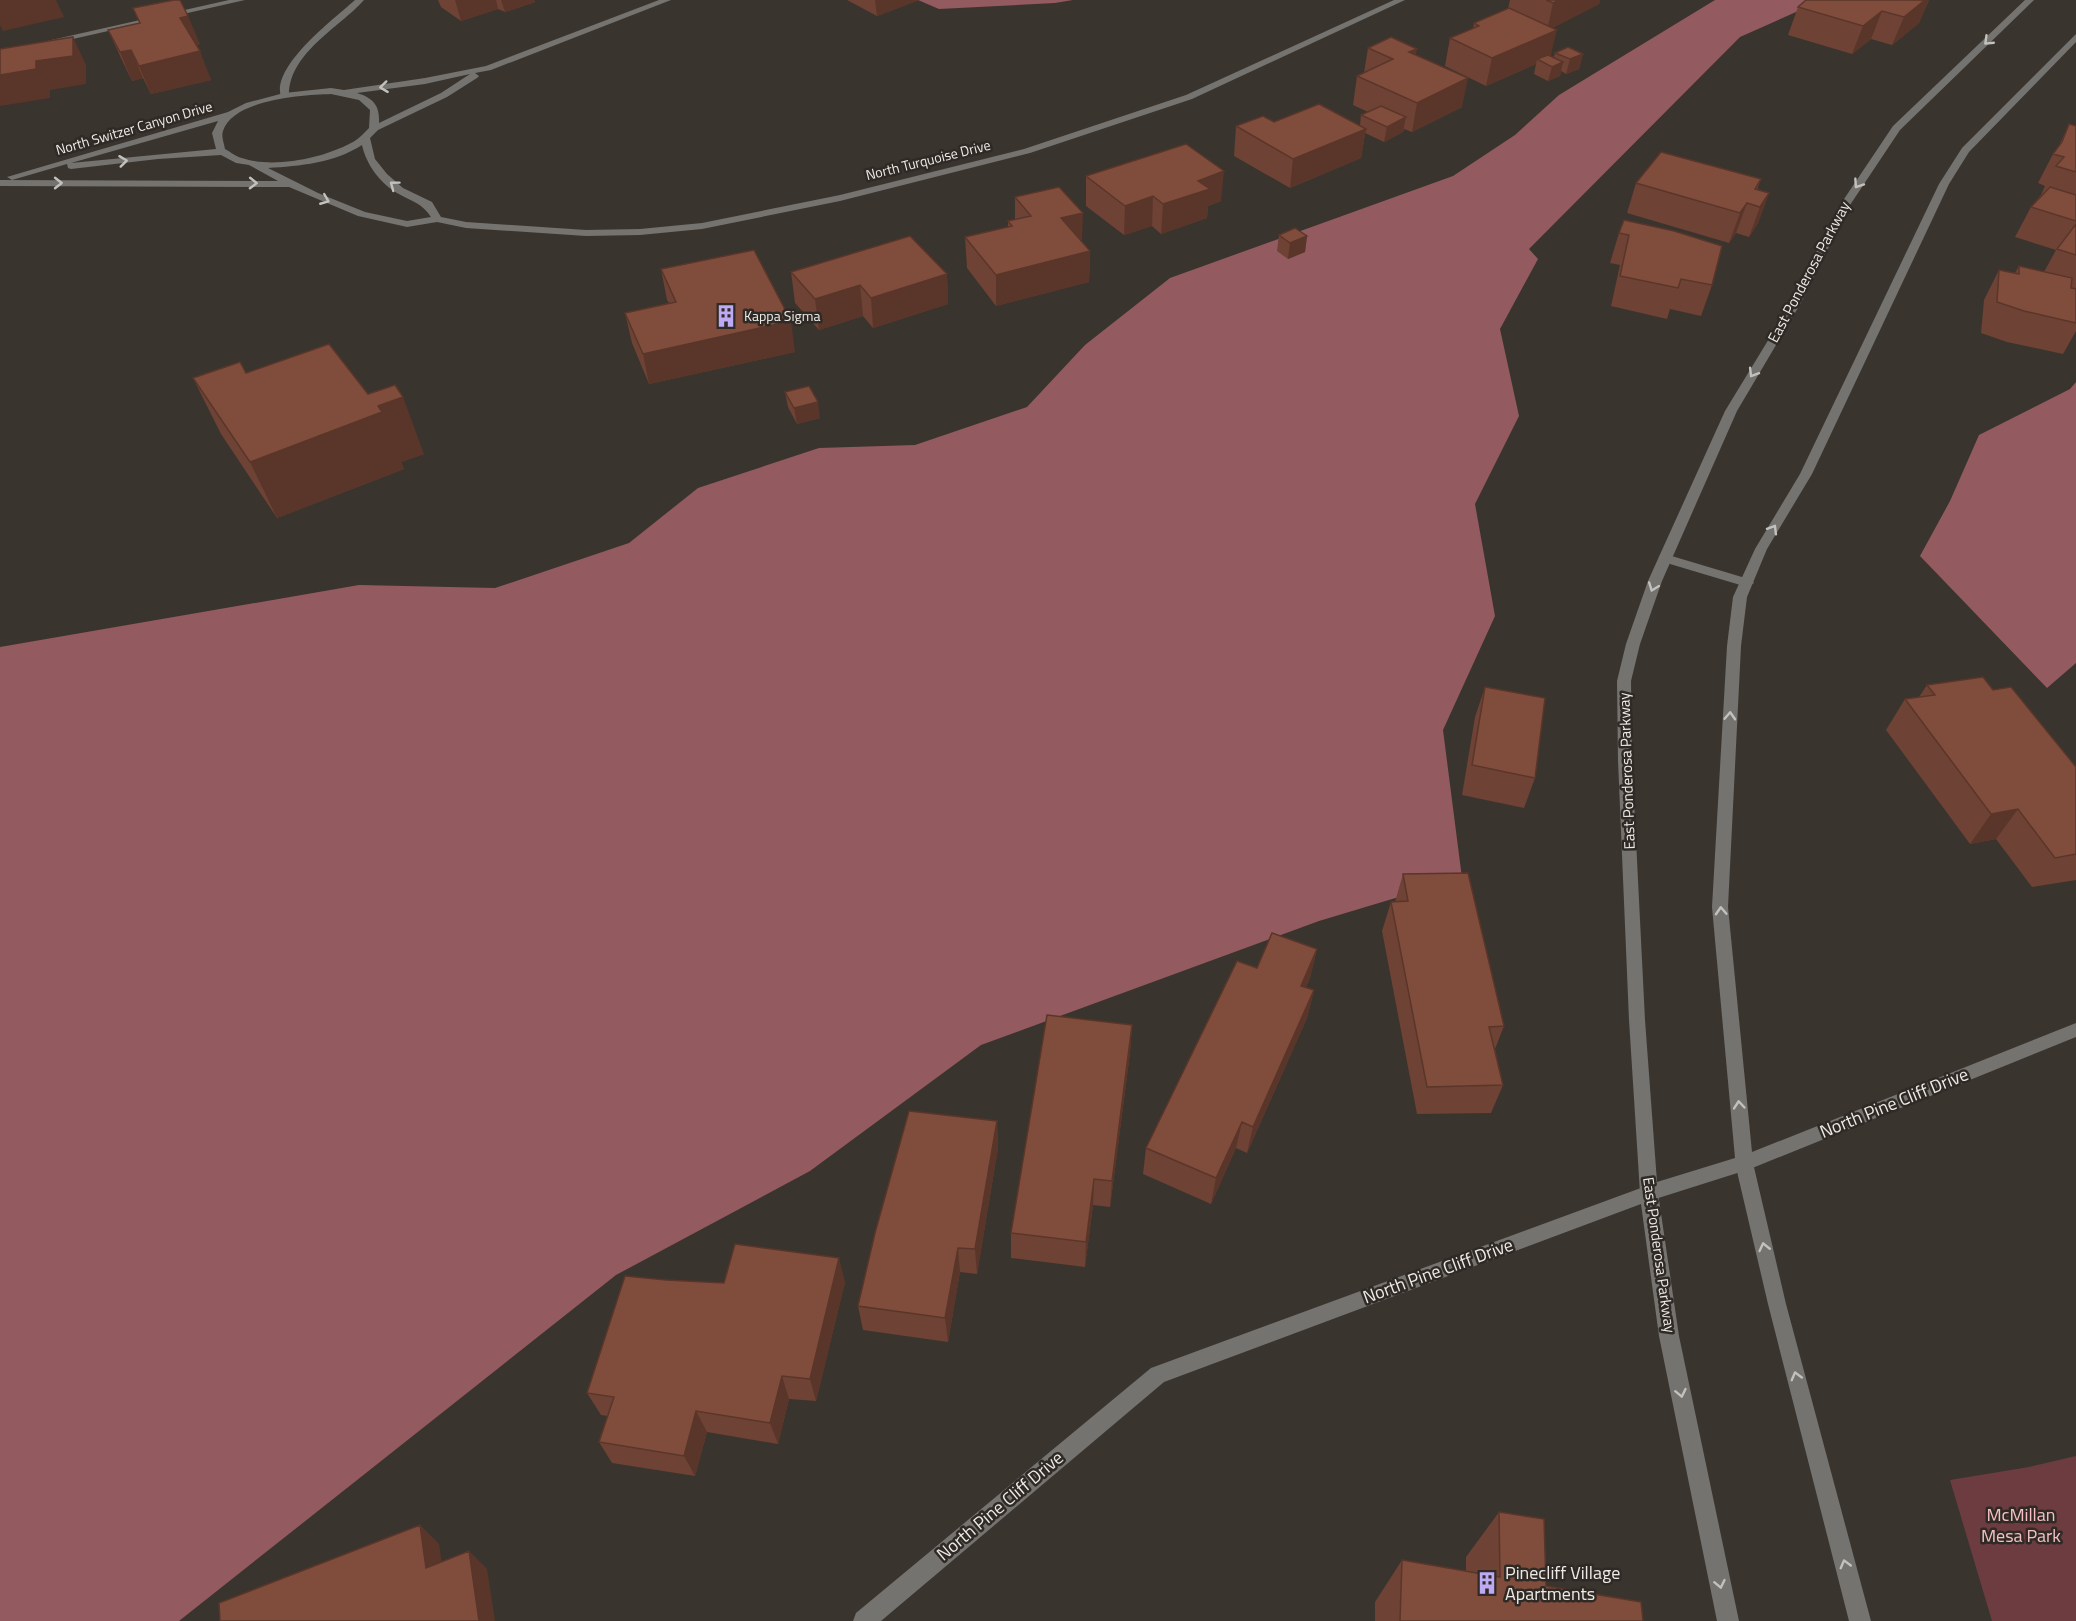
<svg xmlns="http://www.w3.org/2000/svg" width="2076" height="1621" font-family="'Titillium Web',sans-serif">
<style>
.green{fill:#6d3c41}
.forest{fill:#935a60}
.lines{fill:none;stroke-linecap:round;stroke-linejoin:round}
.minor{fill:#74736f;fill-rule:evenodd}
.tertiary{fill:#74736f;fill-rule:evenodd}
.wall{fill:#6e4234}
.shaded-wall{fill:#5a362a}
.building{fill:#804d3c;stroke:#5a362a;stroke-width:1.5}
.oneway{stroke:#c3c1bd}
.labels{text-anchor:middle;stroke-width:5;stroke-linejoin:round;paint-order:stroke}
.far-street-label{font-size:14px;fill:#eeebe7;stroke:#2f2a25}
.far-poi-label{font-size:14px;fill:#eeebe7;stroke:#2f2a25;text-anchor:start}
.street-label{font-size:15px;fill:#eeebe7;stroke:#2f2a25}
.near-street-label{font-size:18px;fill:#eeebe7;stroke:#2f2a25}
.near-park-label{font-size:18px;fill:#f6c0c4;stroke:#2f2a25}
.near-poi-label{font-size:18px;fill:#eeebe7;stroke:#2f2a25;text-anchor:start}
</style>
<rect width="100%" height="100%" fill="#3a342e"/>
<path class="green" d="M2076,1456V1621H1992L1950,1480L2029,1467Z"/>
<path class="forest" d="M918,0H1073L1055,3L939,9Z
M1715,0H1823L1740,37L1529,249L1538,259L1500,329L1519,416L1475,504L1495,616L1443,730L1462,878L1319,921L981,1045L810,1171L616,1275L179,1621H0V647L359,585L495,588L629,543L698,488L819,448L915,445L1027,407L1085,345L1170,278L1453,176L1515,135L1559,95Z
M2076,382V663L2047,688L1920,556L1950,501L1979,435L2070,389Z"/>
<g class="lines">
<path class="minor" d="M229,0H245L42,46L38,43Z
M355,0H364C339,28 289,53 289,95L281,97C271,66 334,19 355,0Z
M1665,554L1752,580L1754,583L1747,587L1660,561L1659,558L1660,555Z
M1744,1155L1750,1157L1753,1163L1786,1304L1871,1621H1849L1768,1304L1735,1163L1738,1157Z
M1649,1185L1655,1187L1658,1193L1679,1336L1739,1621H1717L1659,1336L1641,1204L1164,1382L881,1621H853L856,1613L1151,1368Z"/>
<path class="tertiary" d="M659,0H671L491,70L475,73L479,76L477,78L447,97L378,130L370,138L375,159L387,174L403,188L432,202L441,217L466,222L586,230L640,229L702,223L840,195L1024,149L1186,95L1394,0H1405L1192,99L1030,153L840,201L702,229L640,235L586,236L466,228L437,222L407,227L358,216L289,187L0,186V180L278,181L249,165L236,163L221,155L158,159L71,169L68,168L67,164L12,180L7,177L228,112L246,103L284,93L331,88L344,90L425,78L486,66ZM470,74L441,93L379,123C380,105 373,98 357,93L425,84ZM331,94L359,100L370,110L369,128C364,133 358,140 351,143C323,158 273,169 242,158C236,157 231,152 225,149C224,143 221,136 223,131C233,99 304,95 331,94ZM218,121L212,133L216,149L71,163ZM362,145C366,164 380,183 397,193C411,201 422,203 431,217L407,221L365,212L318,193L268,168C300,166 334,163 362,145Z
M2025,0H2034L1900,130L1848,208L1802,301L1737,411L1662,581L1640,644L1631,681L1632,760L1645,1020L1657,1182L1735,1158L1712,907L1727,646L1733,597L1755,549L1800,474L1939,184L1962,148L2076,34V42L1969,152L1949,184L1812,474L1767,549L1747,597L1741,646L1728,907L1752,1152L2076,1023V1037L1750,1169L1649,1201L1643,1199L1640,1193L1629,1020L1618,760L1617,681L1626,644L1648,581L1725,411L1792,301L1838,208L1893,126Z"/>
</g>
<path class="wall" d="M438,0H534L535,2L505,12L498,9L461,21L441,7Z
M847,0H919L877,16Z
M1510,0H1600L1599,4L1552,28L1551,56L1554,57L1555,53L1583,54L1579,69L1566,74L1561,71L1560,76L1548,81L1534,74L1536,64L1486,86L1445,66L1450,38L1473,29L1474,23L1508,9Z
M1929,0L1919,23L1892,45L1871,39L1852,54L1788,35L1798,7Z
M133,8L200,44L196,45L211,80L151,94L143,78L132,81L121,58L108,30L140,23Z
M1368,48L1416,55L1462,107L1412,132L1404,129L1403,132L1384,142L1365,133L1361,158L1290,188L1234,156L1236,126L1274,122L1360,125L1361,115L1368,112L1353,105L1357,76L1364,73Z
M2069,124L2076,126V331L2063,354L2007,342L1981,333L1984,300L1999,270L2015,273L2019,266L2044,272L2056,250L2015,237L2031,207L2041,195L2045,186L2038,183L2053,154L2058,148Z
M1086,176L1221,201L1208,206L1207,218L1161,234L1152,226L1124,235L1086,206Z
M1761,179L1757,190L1769,193L1758,223L1749,237L1736,233L1729,243L1627,213L1636,183Z
M1015,197L1090,251L1089,282L996,306L967,268L965,237L1008,227V221L1015,219Z
M1674,231L1712,285L1701,316L1670,309L1667,319L1611,306L1620,265L1610,263L1619,233Z
M1279,235L1307,236L1305,252L1288,259L1277,251Z
M661,269L795,352L649,384L632,343L625,313L669,303L667,300Z
M791,272L947,274L948,304L873,328L863,316L819,330L795,303Z
M246,373L368,394L424,454L401,462L404,469L277,518L221,434L193,378Z
M785,392L820,418L797,424L788,407Z
M1927,685L1993,690L2076,767V880L2032,887L1996,839L1970,844L1886,730L1905,699L1919,697Z
M1485,687L1535,778L1524,808L1462,795L1475,717Z
M1403,874L1504,1026L1495,1049L1503,1085L1491,1113L1417,1114L1382,931L1391,902H1395Z
M1317,949L1310,978L1306,987L1314,990L1307,1018L1247,1153L1236,1148L1211,1204L1143,1174L1146,1148L1257,968Z
M1132,1025L1130,1053L1110,1207L1093,1205L1085,1267L1011,1258V1233Z
M997,1121L998,1148L977,1274L960,1272L948,1342L863,1330L858,1306Z
M666,1280L724,1283L845,1282L816,1401L789,1399L778,1444L707,1432L695,1476L612,1463L599,1442L608,1416L601,1415L587,1393Z
M1499,1512L1546,1586L1643,1621H1375V1602L1402,1560L1466,1571V1557Z"/>
<path class="shaded-wall" d="M0,0H56L64,17L3,31L0,25Z
M455,0H496L498,9L461,21Z
M501,0H534L535,2L505,12Z
M875,0H919L877,16Z
M1559,0H1600L1599,4L1547,31L1553,3Z
M1925,0H1929L1919,23L1892,45L1904,17Z
M1882,11L1871,39L1852,54L1863,26Z
M188,16L200,44L191,46L180,18Z
M1557,30L1550,58L1537,59L1536,64L1486,86L1492,58Z
M73,37L86,65V84L50,90V98L0,106V75L36,61Z
M1417,49L1412,77L1409,52Z
M131,50L143,78L132,81L120,52Z
M200,51L211,80L151,94L139,66Z
M1583,54L1579,69L1566,74L1570,59Z
M1563,62L1560,76L1548,81L1552,67Z
M1468,78L1462,107L1412,132L1417,103Z
M1406,117L1403,132L1384,142L1387,127Z
M1366,129L1361,158L1290,188L1293,159Z
M1224,171L1221,201L1208,206L1207,218L1161,234L1163,204L1198,181Z
M1769,193L1758,223L1749,237L1760,207Z
M1153,196L1152,226L1124,235L1125,206Z
M1747,203L1736,233L1729,243L1740,213Z
M1083,213L1082,243L1061,218Z
M1307,236L1305,252L1288,259L1290,243Z
M1090,251L1089,282L996,306V275Z
M947,274L948,304L873,328L871,298Z
M860,285L863,316L819,330L815,299Z
M791,321L795,352L649,384L643,354Z
M403,397L424,454L401,462L404,469L277,518L250,462L378,406Z
M818,402L820,418L797,424L794,408Z
M2018,809L1996,839L1970,844L1991,814Z
M1317,949L1310,978L1294,1014L1301,986Z
M1314,990L1307,1018L1247,1153L1253,1127Z
M1132,1025L1130,1053L1110,1207L1112,1181Z
M997,1121L998,1148L977,1274L975,1249Z
M1242,1122L1236,1148L1211,1204L1216,1178Z
M1094,1179L1093,1205L1085,1267L1086,1242Z
M958,1248L960,1272L948,1342L945,1318Z
M839,1258L845,1282L816,1401L810,1379Z
M782,1376L789,1399L778,1444L770,1423Z
M696,1411L707,1432L695,1476L684,1456Z
M420,1525L439,1544L445,1585L426,1568Z
M469,1551L487,1569L495,1621H479Z"/>
<path class="building" d="M174,0H180L188,16L180,18L200,51L139,66L131,50L120,52L108,30L140,23L133,8Z
M1546,0H1559L1553,3Z
M1806,0H1925L1904,17L1882,11L1863,26L1798,7Z
M1509,8L1557,30L1492,58L1450,38L1479,26L1474,23Z
M73,37V56L36,61V69L0,75V49Z
M1391,37L1417,49L1409,52L1468,78L1417,103L1357,76L1393,59L1368,48Z
M1568,47L1583,54L1570,59L1555,53Z
M1548,55L1563,62L1552,67L1537,59Z
M1319,104L1366,129L1293,159L1236,126L1263,116L1274,122Z
M1381,106L1406,117L1387,127L1361,115Z
M2069,124L2076,126V172L2056,166L2064,157L2053,154L2062,142Z
M1186,144L1224,171L1198,181L1210,189L1163,204L1153,196L1125,206L1086,176Z
M1661,152L1761,179L1755,189L1769,193L1760,207L1747,203L1740,213L1636,183Z
M1059,187L1083,213L1061,218L1090,251L996,275L965,237L1012,226L1008,221L1031,216L1015,197Z
M2050,187L2076,195V221L2031,207Z
M1624,220L1674,231L1722,246L1712,285L1681,279L1678,288L1620,276L1629,235L1619,233Z
M2076,224V255L2057,249Z
M1295,228L1307,236L1290,243L1279,235Z
M910,236L947,274L871,298L860,285L815,299L791,272Z
M754,250L791,321L643,354L625,313L676,302L661,269Z
M2019,266L2072,278L2071,288L2076,289V323L2024,311L1997,302L1999,270L2019,274Z
M329,344L368,394L395,385L403,397L378,406L382,412L250,462L193,378L240,362L246,373Z
M809,386L818,402L794,408L785,392Z
M1983,677L1993,690L2011,687L2076,767V854L2055,858L2018,809L1991,814L1905,699L1935,695L1927,685Z
M1485,687L1545,698L1535,778L1472,765Z
M1468,873L1504,1026L1489,1027L1503,1085L1427,1087L1391,902L1408,901L1403,874Z
M1272,933L1317,949L1301,986L1314,990L1253,1127L1242,1122L1216,1178L1146,1148L1237,961L1257,968Z
M1047,1015L1132,1025L1112,1181L1094,1179L1086,1242L1011,1233Z
M909,1111L997,1121L975,1249L958,1248L945,1318L858,1306L875,1233Z
M735,1244L839,1258L810,1379L782,1376L770,1423L696,1411L684,1456L599,1442L614,1397L587,1393L625,1276L666,1280L724,1283Z
M1499,1512L1544,1519L1546,1586L1641,1602L1643,1621H1400L1402,1560L1500,1577Z
M420,1525L426,1568L469,1551L479,1621H220L219,1603Z"/>
<defs><path id="oneway-chevron" d="M-2-3.5L2.5 0L-2 3.5" fill="none" stroke-width="1.6" stroke-linecap="round" stroke-linejoin="round" transform="scale(1.5)"/></defs>
<g class="oneway">
<use href="#oneway-chevron" transform="translate(1988 41) rotate(136)"/>
<use href="#oneway-chevron" transform="translate(384 87) rotate(173)"/>
<use href="#oneway-chevron" transform="translate(123 161) rotate(-7)"/>
<use href="#oneway-chevron" transform="translate(58 183)"/>
<use href="#oneway-chevron" transform="translate(253 183) rotate(1)"/>
<use href="#oneway-chevron" transform="translate(1858 184) rotate(124)"/>
<use href="#oneway-chevron" transform="translate(394 185) rotate(-143)"/>
<use href="#oneway-chevron" transform="translate(325 200) rotate(22)"/>
<use href="#oneway-chevron" transform="translate(1753 373) rotate(121)"/>
<use href="#oneway-chevron" transform="translate(1773 529) rotate(-59)"/>
<use href="#oneway-chevron" transform="translate(1653 587) rotate(110)"/>
<use href="#oneway-chevron" transform="translate(1730 716) rotate(-87)"/>
<use href="#oneway-chevron" transform="translate(1721 911) rotate(-93)"/>
<use href="#oneway-chevron" transform="translate(1739 1105) rotate(-95)"/>
<use href="#oneway-chevron" transform="translate(1764 1247) rotate(-103)"/>
<use href="#oneway-chevron" transform="translate(1796 1376) rotate(-105)"/>
<use href="#oneway-chevron" transform="translate(1681 1393) rotate(78)"/>
<use href="#oneway-chevron" transform="translate(1845 1564) rotate(-105)"/>
<use href="#oneway-chevron" transform="translate(1720 1584) rotate(78)"/>
</g>
<defs>
<g id="building-bare" transform="scale(1.8)"><path d="M-4-6H4V6H1V3H-1V6H-4ZM-2.5-4.3h1.7v1.8h-1.7ZM.8-4.3h1.7v1.8H.8ZM-2.5-1h1.7V.8h-1.7ZM.8-1h1.7V.8H.8Z" fill="#bea9f4" stroke="#2f2a25" stroke-width="2.5" paint-order="stroke"/></g>
</defs>
<g fill-rule="evenodd">
<use href="#building-bare" x="726" y="316"/>
<use href="#building-bare" x="1487" y="1583"/>
</g>
<g class="labels">
<g class="far-street-label">
<text transform="translate(134 128) rotate(-16)" y="5">North Switzer Canyon Drive</text>
<text transform="translate(928 160) rotate(-14)" y="5">North Turquoise Drive</text>
</g>
<g class="far-poi-label">
<text x="744" y="321">Kappa Sigma</text>
</g>
<g class="street-label">
<text transform="translate(1809 272) rotate(-62)" y="5">East Ponderosa Parkway</text>
<text transform="translate(1627 771) rotate(-92)" y="5">East Ponderosa Parkway</text>
<text transform="translate(1659 1255) rotate(82)" y="5">East Ponderosa Parkway</text>
</g>
<g class="near-street-label">
<text transform="translate(1894 1103) rotate(-22)" y="6">North Pine Cliff Drive</text>
<text transform="translate(1438 1271) rotate(-20)" y="6">North Pine Cliff Drive</text>
<text transform="translate(1000 1506) rotate(-40)" y="6">North Pine Cliff Drive</text>
</g>
<g class="near-park-label">
<text x="2021" y="1521">McMillan<tspan x="2021" dy="21">Mesa Park</tspan></text>
</g>
<g class="near-poi-label">
<text x="1505" y="1579">Pinecliff Village<tspan x="1505" dy="21">Apartments</tspan></text>
</g>
</g>
</svg>
